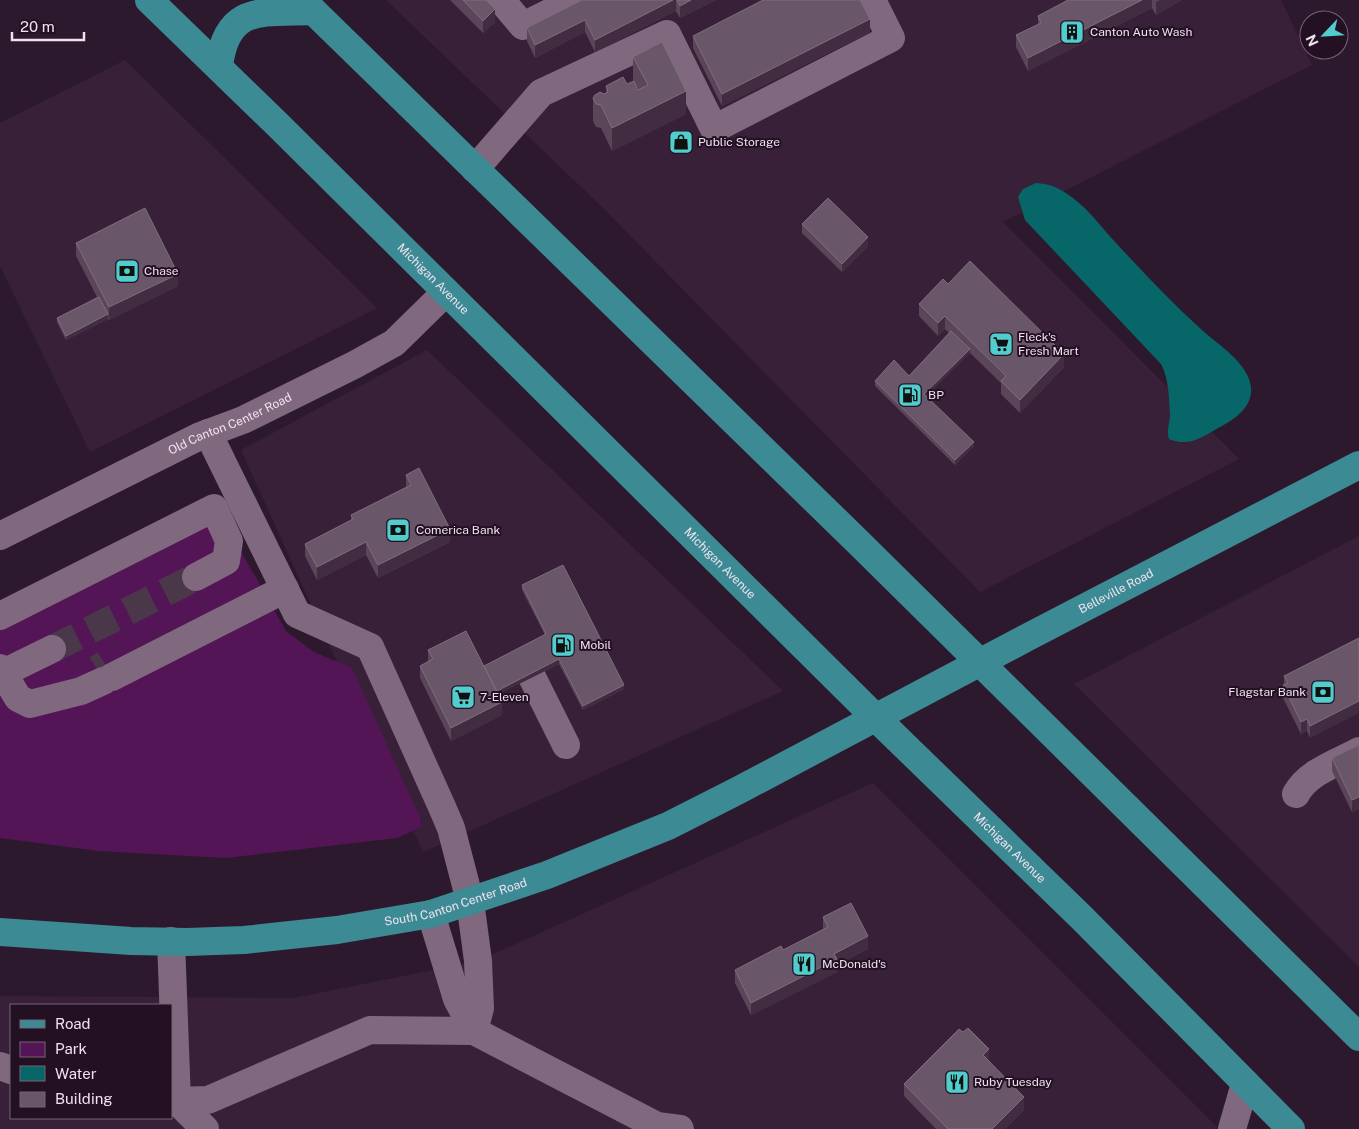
<svg xmlns="http://www.w3.org/2000/svg" width="1359" height="1129" font-family="'Public Sans',sans-serif">
<style>
.built{fill:#392039;fill-rule:evenodd}
.green{fill:#541556}
.water{fill:#076768}
.lines{fill:none;stroke-linecap:round;stroke-linejoin:round}
.minor-tunnel{stroke:#4a374a;stroke-width:28;stroke-dasharray:28 14;stroke-linecap:butt}
.minor{stroke:#80687f;stroke-width:28}
.major{stroke:#3c8a94;stroke-width:28}
.wall{fill:#5a4559}
.shaded-wall{fill:#412c41}
.building{fill:#6a5669;stroke:#7f6c7e}
.labels{text-anchor:middle;stroke-width:4;stroke-linejoin:round;paint-order:stroke}
.poi-label{font-size:12px;fill:#efe2ef;stroke:#231023;text-anchor:start}
.street-label{font-size:12px;fill:#efe2ef;stroke:#231023}
</style>
<rect width="100%" height="100%" fill="#2d192d"/>
<path class="built" d="M386,0H1281L1312,65L1003,222L1239,459L980,592L601,206Z
M125,60L377,308L90,452L0,266V123Z
M427,350L783,691L423,852L241,450Z
M1359,536V967L1074,684Z
M873,783L1219,1129H0V996L294,998L478,961ZM11,1005H171V1118H11Z"/>
<path class="green" d="M223,519L286,631L314,652L352,668L420,818L421,827L397,838L226,858L99,851L0,838V619Z"/>
<path class="water" d="M1036,183C1054,184 1065,191 1079,203C1092,214 1103,229 1115,242C1143,272 1172,303 1203,331C1220,346 1248,363 1251,387C1253,407 1234,420 1218,428C1201,438 1189,447 1169,439C1166,431 1170,423 1170,415C1169,399 1169,378 1161,364L1025,220L1018,197L1023,189Z"/>
<g class="lines">
<path class="minor-tunnel" d="M52,649L196,577
M97,669L105,664"/>
<g class="minor">
<path d="M501,0L523,26L575,0"/>
<path d="M475,169L541,93L667,34L714,129L891,38L872,0"/>
<path d="M208,433L297,614L370,647L442,807L451,828L470,901L478,961L480,1008L474,1031"/>
<path id="s1" d="M0,536L200,436L243,420L354,365L394,343L446,292"/>
<path d="M0,616L214,508L229,541L226,561L196,577"/>
<path d="M0,668L18,698L30,704L81,691L103,681"/>
<path d="M3,673L52,649"/>
<path d="M112,677L285,589"/>
<path d="M532,677L566,745"/>
<path d="M1296,794C1308,772 1337,763 1359,751"/>
<path d="M431,914L457,999L474,1031"/>
<path d="M171,941L177,1101L205,1129"/>
<path d="M0,1066L11,1070"/>
<path d="M171,1101L208,1100L370,1030L474,1031L657,1126L680,1129"/>
<path d="M1232,1129L1245,1084"/>
</g>
<g class="major">
<path id="s2" d="M149,0L278,125L876,718L1082,918L1291,1129"/>
<path d="M302,0L860,544L1359,1037"/>
<path d="M219,66C227,4 262,13 313,11"/>
<path id="s3" d="M0,932L131,941L187,942L244,940L337,930L431,914L547,875L668,826L739,790L1026,638L1359,465"/>
</g>
</g>
<path class="wall" d="M450,0H486L495,22L483,33Z
M582,0H716L680,18L676,11L595,52L585,32L535,58L527,41V28Z
M1068,0H1182L1156,15L1152,8L1028,71L1016,47V35L1038,25V16Z
M870,32L722,106L693,48V36Z
M633,57L686,114L612,151L601,128L596,127L593,121V98L606,93V86L627,84L639,90L633,80Z
M802,224L868,246L842,272L802,233Z
M76,243L178,286L109,320L108,319L66,340L57,322V318L97,297L76,256Z
M948,284L1064,367L1020,413L1001,394V383L970,353L926,396L974,446L955,465L875,386V381L909,376L949,333L945,329L938,336L919,316V304Z
M406,475L450,542L378,578L366,555L317,580L305,556V544L351,520V515L406,487Z
M522,585L624,689L583,710L559,664L498,694L502,715L451,741L420,678V666L428,661V650L484,666L545,635L522,590Z
M1359,638L1310,738L1307,731L1301,734L1283,698V685H1284V676Z
M1359,745V809L1352,812L1332,771V758Z
M823,917L868,949L837,965V972L751,1015L735,983V970L783,950L823,929Z
M989,1061L1024,1110L1005,1129H936L904,1096V1084Z"/>
<path class="shaded-wall" d="M673,0H676V11L595,52V40Z
M691,0H716L680,18V6Z
M1142,0H1152V8L1028,71V58Z
M1160,0H1182L1156,15V2Z
M495,9V22L483,33V21Z
M870,19V32L722,106V94Z
M585,20V32L535,58V45Z
M686,91V114L612,151V128Z
M868,237V246L842,272V264Z
M178,274V286L109,320V307Z
M108,314V319L66,340V336Z
M945,316V329L938,336V323Z
M970,349V353L924,398V394Z
M1064,354V367L1020,413V400Z
M974,442V446L955,465V460Z
M450,529V542L378,578V565Z
M366,542V555L317,580V567Z
M559,659V664L493,697V693Z
M624,685V689L583,710V706Z
M1359,701V713L1310,738V726Z
M502,702V715L451,741V728Z
M1307,719V731L1301,734V722Z
M1359,797V809L1352,812V800Z
M868,936V949L837,965V972L751,1015V1003L834,954Z
M989,1049V1061L983,1055Z
M1024,1097V1110L1005,1129H992Z"/>
<path class="building" d="M463,0H486L495,9L483,21Z
M582,0H673L595,40L585,20L535,45L527,28Z
M677,0H691L680,6Z
M763,0H860L870,19L722,94L693,36Z
M1068,0H1142L1028,58L1016,35L1041,23L1038,16Z
M662,42L686,91L612,128L601,105L596,104L593,98L595,95L600,92L604,94L608,92L606,86L623,77L627,84L634,81L638,90L648,85L633,57Z
M828,198L868,237L842,264L802,224Z
M145,208L178,274L109,307L76,243Z
M970,261L1064,354L1020,400L1001,381L1006,376L945,316L938,323L919,304L943,279L948,284Z
M99,297L108,314L66,336L57,318Z
M951,331L970,349L924,394L974,442L955,460L875,381L894,360L909,376Z
M419,468L450,529L378,565L366,542L317,567L305,544L353,519L351,515L411,485L406,475Z
M563,565L624,685L583,706L559,659L497,691L484,666L546,634L522,585Z
M466,631L502,702L451,728L420,666L433,659L428,650Z
M1359,638V701L1310,726L1307,719L1301,722L1283,685L1288,683L1284,676Z
M1359,745V797L1352,800L1332,758Z
M851,903L868,936L834,954L837,959L751,1003L735,970L781,946L783,950L828,927L823,917Z
M968,1028L989,1049L983,1055L1024,1097L992,1129H948L904,1084L959,1029L963,1032Z"/>
<defs>
<g id="building-square" transform="scale(1.25)"><rect x="-9" y="-9" width="18" height="18" rx="4" fill="#52cdce" stroke="#231023"/><path d="M-4-6H4V6H1V3H-1V6H-4ZM-2.5-4.3h1.7v1.8h-1.7ZM.8-4.3h1.7v1.8H.8ZM-2.5-1h1.7V.8h-1.7ZM.8-1h1.7V.8H.8Z" fill="#111"/></g>
<g id="shop-square" transform="scale(1.25)"><rect x="-9" y="-9" width="18" height="18" rx="4" fill="#52cdce" stroke="#231023"/><path d="M-5-2.5h2.3a2.7 3.5 0 0 1 5.4 0H5L5.5 6h-11ZM-1.5-2.5h3a1.5 2.3 0 0 0-3 0Z" fill="#111"/></g>
<g id="bank-square" transform="scale(1.25)"><rect x="-9" y="-9" width="18" height="18" rx="4" fill="#52cdce" stroke="#231023"/><path d="M-6-4H6V4H-6ZM0-2.3a2.3 2.3 0 1 0 0 4.6a2.3 2.3 0 1 0 0-4.6Z" fill="#111"/></g>
<g id="supermarket-square" transform="scale(1.25)"><rect x="-9" y="-9" width="18" height="18" rx="4" fill="#52cdce" stroke="#231023"/><path d="M-6-5.5h2.5l.6 2H6L4.5 2H-2.5L-4.4-4H-6ZM-1.5 3.2a1.3 1.3 0 1 0 .1 0ZM3 3.2a1.3 1.3 0 1 0 .1 0Z" fill="#111"/></g>
<g id="fuel-square" transform="scale(1.25)"><rect x="-9" y="-9" width="18" height="18" rx="4" fill="#52cdce" stroke="#231023"/><path d="M-5.5-6h7V0h2V4h1.3V-2.5L3-4.5l.8-.8L6-3V5H2.5V1h-1V6h-7ZM-4.2-4.7v3.2H.2V-4.7Z" fill="#111"/></g>
<g id="restaurant-square" transform="scale(1.25)"><rect x="-9" y="-9" width="18" height="18" rx="4" fill="#52cdce" stroke="#231023"/><path d="M-5-6h1v4h1v-4h1v4h1v-4h1v5L-1.5 .5V6h-2V.5L-5-1ZM5-6V6H3V1.5H1.5Q1.5-4 5-6Z" fill="#111"/></g>
</defs>
<g fill-rule="evenodd">
<use href="#building-square" x="1072" y="32"/>
<use href="#shop-square" x="681" y="142"/>
<use href="#bank-square" x="127" y="271"/>
<use href="#supermarket-square" x="1001" y="344"/>
<use href="#fuel-square" x="910" y="395"/>
<use href="#bank-square" x="398" y="530"/>
<use href="#fuel-square" x="563" y="645"/>
<use href="#bank-square" x="1323" y="692"/>
<use href="#supermarket-square" x="463" y="697"/>
<use href="#restaurant-square" x="804" y="964"/>
<use href="#restaurant-square" x="957" y="1082"/>
</g>
<g class="labels">
<g class="poi-label">
<text x="1090" y="36">Canton Auto Wash</text>
<text x="698" y="146">Public Storage</text>
<text x="144" y="275">Chase</text>
<text x="1018" y="341">Fleck's<tspan x="1018" dy="14">Fresh Mart</tspan></text>
<text x="928" y="399">BP</text>
<text x="416" y="534">Comerica Bank</text>
<text x="580" y="649">Mobil</text>
<text x="1306" y="696" text-anchor="end">Flagstar Bank</text>
<text x="480" y="701">7-Eleven</text>
<text x="822" y="968">McDonald's</text>
<text x="974" y="1086">Ruby Tuesday</text>
</g>
<g class="street-label">
<text dy="4" stroke="none"><textPath href="#s2" startOffset="398">Michigan Avenue</textPath></text>
<text dy="4" stroke="none"><textPath href="#s1" startOffset="256">Old Canton Center Road</textPath></text>
<text dy="4" stroke="none"><textPath href="#s2" startOffset="802">Michigan Avenue</textPath></text>
<text dy="4" stroke="none"><textPath href="#s3" startOffset="1192">Belleville Road</textPath></text>
<text dy="4" stroke="none"><textPath href="#s2" startOffset="1208">Michigan Avenue</textPath></text>
<text dy="4" stroke="none"><textPath href="#s3" startOffset="460">South Canton Center Road</textPath></text>
</g>
</g>
<rect x="10" y="1004" width="162" height="115" fill="#231023" stroke="#756475"/>
<rect x="20" y="1020" width="25" height="8" fill="#3c8a94" stroke="#756475"/>
<text x="55" y="1029" font-size="15" fill="#efe2ef">Road</text>
<rect x="20" y="1042" width="25" height="15" fill="#541556" stroke="#756475"/>
<text x="55" y="1054" font-size="15" fill="#efe2ef">Park</text>
<rect x="20" y="1066" width="25" height="15" fill="#076768" stroke="#756475"/>
<text x="55" y="1079" font-size="15" fill="#efe2ef">Water</text>
<rect x="20" y="1092" width="25" height="15" fill="#6a5669" stroke="#756475"/>
<text x="55" y="1104" font-size="15" fill="#efe2ef">Building</text>
<g transform="translate(1324 35) rotate(245)"><circle r="24" fill="#231023" stroke="#756475"/>
<path d="M0-4L9 19L0 12L-9 19Z" fill="#52cdce"/>
<text y="-8" font-size="14" font-weight="bold" text-anchor="middle" fill="#efe2ef">N</text>
</g>
<path d="M12 32v8h72v-8" fill="none" stroke="#efe2ef" stroke-width="2.5"/>
<text x="20" y="32" font-size="15" fill="#efe2ef" stroke="#231023" stroke-width="4" paint-order="stroke">20 m</text>
</svg>
